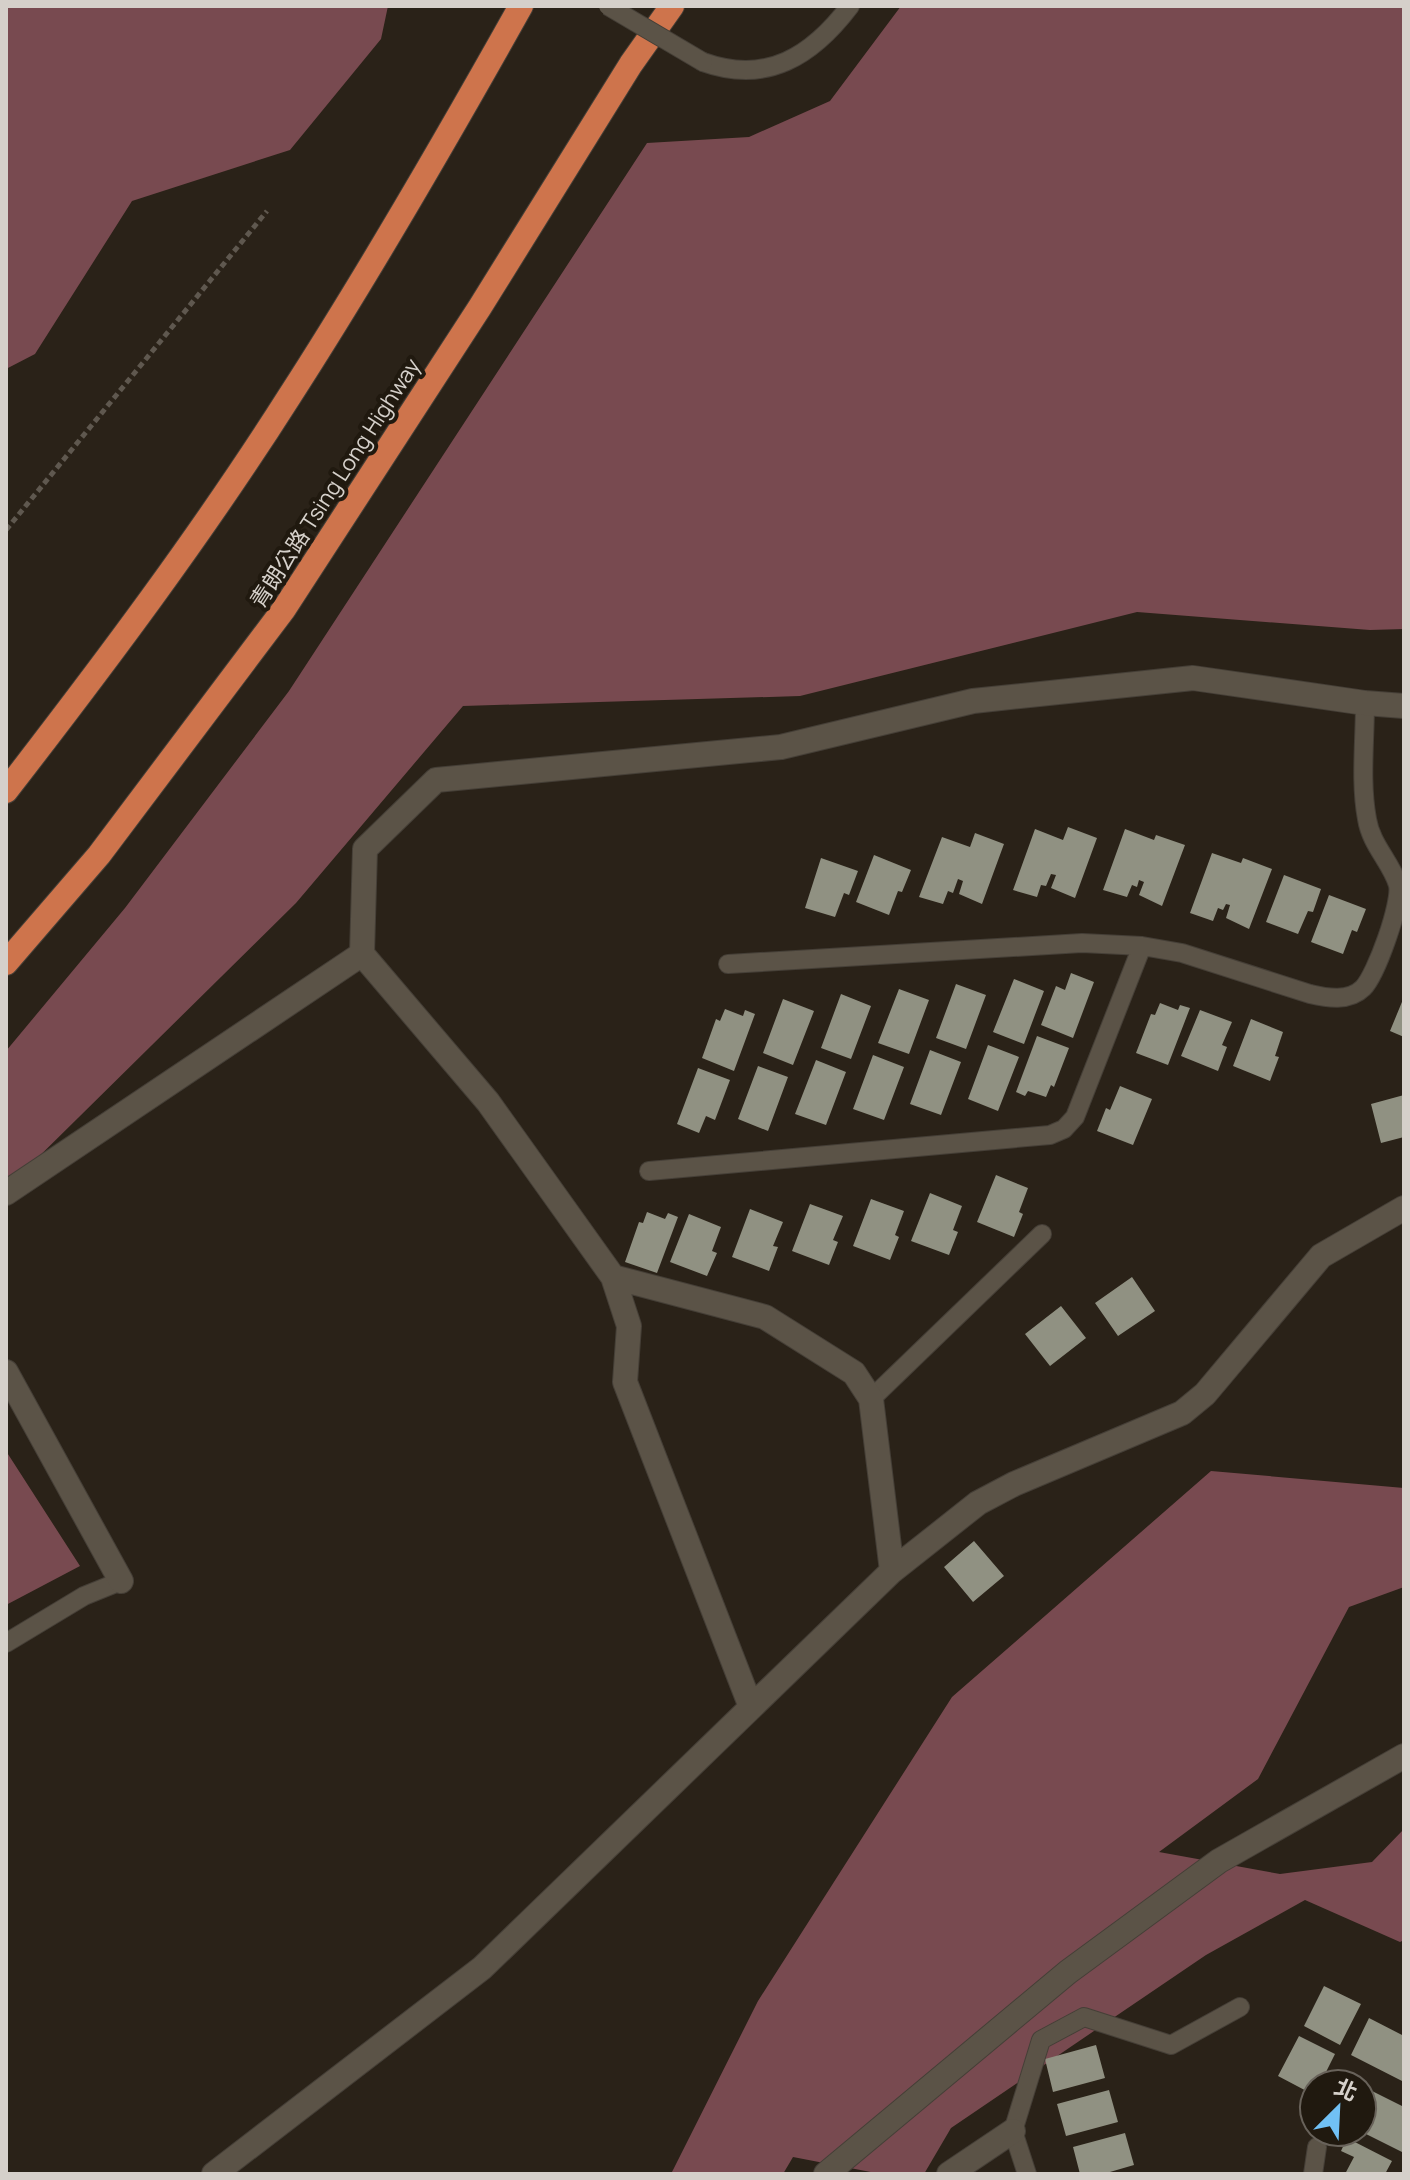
<svg xmlns="http://www.w3.org/2000/svg" width="1410" height="2180" font-family="Manrope,'Noto Sans TC',sans-serif">
<style>
.forest{fill:#784a50}
.building{fill:#909182}
.lines{fill:none;stroke-linecap:round;stroke-linejoin:round}
.service-casing{stroke:#453f37;stroke-width:20}
.minor-casing{stroke:#453f37;stroke-width:26}
.motorway-casing{stroke:#453f37;stroke-width:26}
.path{stroke:#5f584f;stroke-width:5;stroke-dasharray:6 4;stroke-linecap:butt}
.service{stroke:#5b5347;stroke-width:18}
.minor{stroke:#5b5347;stroke-width:24}
.motorway{stroke:#ce744c;stroke-width:24}
.service-bridge-casing{stroke:#453f37;stroke-width:20;stroke-linecap:butt}
.service-bridge{stroke:#5b5347;stroke-width:18}
.labels{text-anchor:middle;stroke-width:8;stroke-linejoin:round;paint-order:stroke}
.street-label{font-size:22px;fill:#d5d0ca;stroke:#20190f}
</style>
<rect width="100%" height="100%" fill="#2a2218"/>
<path class="forest" d="M6,6H388L381,39L290,150L132,201L35,354L6,369Z
M901,6H1404V629L1370,630L1137,612L800,696L463,706L296,903L6,1189V1051L125,908L289,691L647,143L749,137L830,101Z
M6,1451L80,1566L6,1605Z
M1211,1471L1404,1488V1587L1349,1607L1258,1779L1159,1852L1280,1874L1372,1862L1404,1829V1940L1400,1942L1305,1900L1206,1955L951,2128L924,2174H881L793,2157L783,2174H671L758,2001L952,1697Z"/>
<path class="building" d="M1068,827L1097,838L1075,898L1051,888L1056,875L1051,874L1046,886L1041,885L1037,897L1013,890L1035,829L1063,840Z
M1125,829L1154,840L1156,835L1185,845L1162,906L1139,895L1144,882L1139,880L1137,887L1132,885L1127,897L1103,890Z
M975,833L1004,844L982,904L959,894L963,881L958,879L953,893L948,891L943,904L919,897L942,837L970,847Z
M1212,853L1241,863L1243,858L1272,869L1249,929L1226,918L1230,905L1226,904L1223,910L1218,908L1213,921L1190,913Z
M874,855L911,870L902,892L898,891L889,915L856,902Z
M821,858L858,871L849,895L844,893L835,917L805,908Z
M1284,875L1321,889L1313,912L1308,911L1298,934L1266,922Z
M1329,895L1366,909L1357,932L1352,930L1343,954L1311,942Z
M1071,973L1094,982L1073,1038L1041,1025L1056,986L1065,990Z
M1014,979L1044,991L1024,1044L993,1032Z
M956,984L986,995L966,1049L936,1038Z
M899,989L929,1000L909,1054L878,1043Z
M841,994L871,1006L851,1059L821,1048Z
M1404,997V1037L1390,1031Z
M783,999L814,1011L793,1065L763,1053Z
M1160,1003L1178,1010L1180,1005L1190,1008L1168,1065L1136,1053L1151,1014L1155,1015Z
M725,1009L743,1016L745,1010L755,1014L734,1071L702,1058L716,1019L720,1021Z
M1200,1010L1232,1022L1222,1045L1227,1047L1218,1071L1181,1056Z
M1251,1019L1283,1032L1275,1056L1279,1057L1270,1081L1233,1066Z
M1037,1036L1069,1048L1054,1087L1051,1085L1046,1097L1028,1091L1025,1096L1016,1092Z
M988,1045L1019,1057L998,1111L968,1099Z
M930,1050L961,1062L941,1115L910,1104Z
M873,1055L904,1067L884,1120L853,1109Z
M816,1060L846,1072L826,1125L795,1114Z
M758,1066L788,1077L768,1131L738,1119Z
M698,1068L730,1080L715,1120L706,1116L699,1133L677,1124Z
M1120,1086L1152,1099L1133,1145L1097,1131L1106,1108L1110,1110Z
M1404,1095V1137L1381,1143L1371,1104Z
M996,1175L1028,1188L1019,1212L1023,1214L1014,1237L977,1222Z
M930,1193L962,1206L953,1230L958,1232L949,1255L911,1241Z
M871,1199L904,1211L895,1235L899,1237L890,1260L853,1246Z
M810,1204L843,1216L833,1240L838,1242L829,1265L792,1251Z
M750,1209L783,1222L773,1246L778,1247L769,1271L732,1257Z
M647,1212L665,1219L668,1213L678,1217L657,1273L625,1262L639,1222L643,1223Z
M689,1214L721,1227L712,1251L717,1253L707,1276L670,1262Z
M1132,1277L1155,1311L1118,1336L1095,1303Z
M1061,1306L1086,1338L1050,1366L1025,1334Z
M974,1541L1004,1576L973,1602L944,1567Z
M1324,1986L1361,2004L1340,2045L1304,2026Z
M1369,2018L1404,2036V2082L1351,2055Z
M1299,2036L1335,2054L1320,2084H1314V2095L1278,2076Z
M1096,2045L1105,2078L1053,2092L1045,2059Z
M1362,2086L1404,2107V2153L1362,2132Z
M1109,2090L1118,2122L1066,2136L1057,2104Z
M1125,2133L1134,2165L1103,2174H1080L1073,2147Z
M1347,2138L1392,2161L1385,2174H1345L1354,2157L1341,2151Z"/>
<g class="lines">
<g class="service-casing">
<path id="service" d="M703,62C767,85 812,56 850,6
M728,964L1082,943L1142,946L1182,953L1310,994C1327,998 1349,1002 1363,988C1376,975 1402,903 1398,885C1391,862 1371,845 1367,819C1360,782 1365,741 1365,703
M649,1171L1050,1135L1064,1129L1075,1117L1142,946
M871,1399L1042,1234
M6,1643L84,1596L121,1581
M1027,2174L1013,2131L1041,2040L1084,2017L1171,2045L1240,2007
M1313,2174L1317,2147"/>
</g>
<g class="minor-casing">
<path id="minor" d="M6,1193L362,954
M613,1277L629,1326L625,1382L751,1707
M6,1372L121,1581
M892,1571L871,1399L854,1373L765,1317L613,1277L488,1102L362,954L365,849L436,780L781,747L973,701L1193,678L1365,703L1404,706
M214,2174L482,1968L892,1571L978,1503L1014,1484L1182,1413L1205,1394L1321,1256L1404,1208
M826,2174L1068,1972L1219,1861L1404,1756
M949,2174L1013,2131"/>
</g>
<g class="motorway-casing">
<path id="motorway" d="M6,791C105,663 202,534 289,397C371,270 447,138 521,6
M6,963L99,855L284,609L480,307L631,64L672,6"/>
</g>
<path class="path" d="M6,530L267,211"/>
<use href="#service" class="service"/>
<use href="#minor" class="minor"/>
<use href="#motorway" class="motorway"/>
<g class="service-bridge-casing">
<path id="service-bridge" d="M608,6L703,62"/>
</g>
<use href="#service-bridge" class="service-bridge"/>
</g>
<g class="labels">
<g class="street-label">
<text transform="translate(335 483) rotate(-57)" y="8">青朗公路 Tsing Long Highway</text>
</g>
</g>
<rect width="1410" height="2180" fill="none" stroke="#d5d0ca" stroke-width="16"/>
<g transform="translate(1338 2108) rotate(24)"><circle r="38" fill="#20190f" stroke="#68625a" stroke-width="2"/>
<path d="M0-6L14 30L0 20L-14 30Z" fill="#71c1f5"/>
<text y="-12" font-size="22" font-weight="bold" text-anchor="middle" fill="#d5d0ca">北</text>
</g>
</svg>
